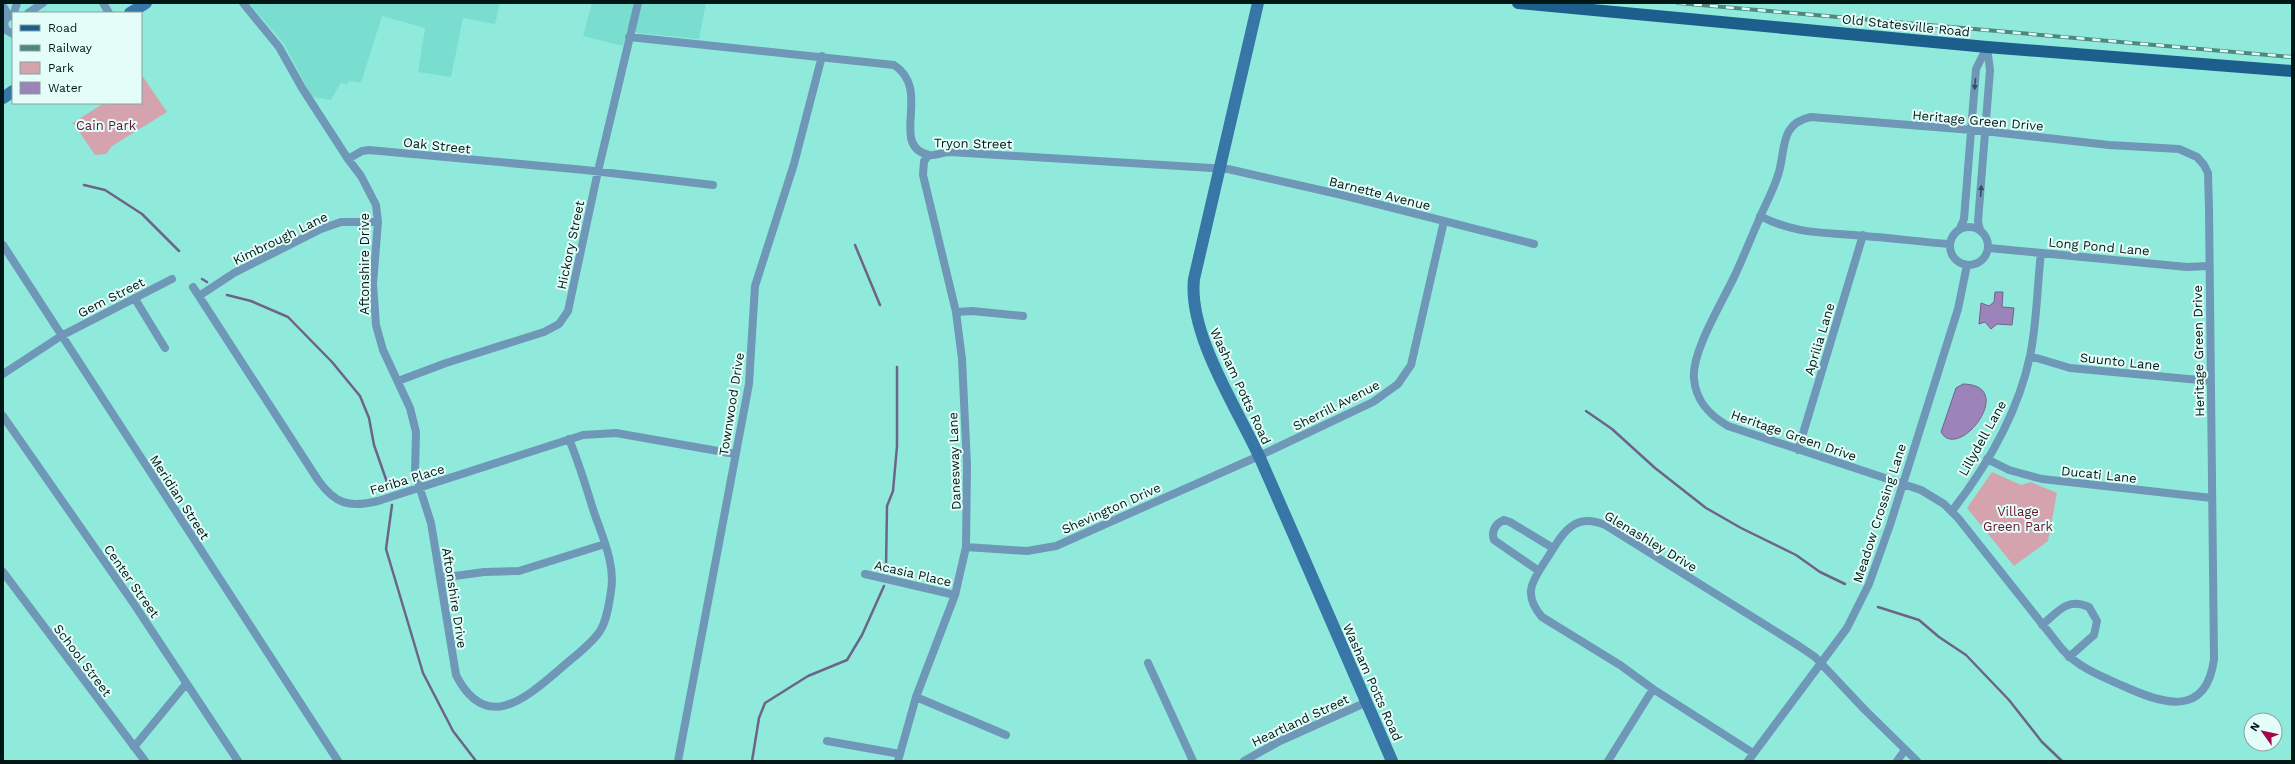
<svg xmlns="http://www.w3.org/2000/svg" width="2295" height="764" font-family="'Work Sans',sans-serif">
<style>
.built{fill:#79decf}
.green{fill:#d4a3ae}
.water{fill:#9c84bb;stroke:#6d6489}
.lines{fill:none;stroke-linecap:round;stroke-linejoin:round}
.stream{stroke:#6d6489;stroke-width:2.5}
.street{stroke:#6f97b7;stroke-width:8}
.secondary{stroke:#3776a6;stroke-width:12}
.primary{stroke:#1c5e8c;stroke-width:12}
.rail-casing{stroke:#4d887f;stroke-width:4}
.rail{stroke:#e4fdf9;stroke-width:2.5;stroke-dasharray:8;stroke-linecap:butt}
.oneway{fill:#32515e}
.labels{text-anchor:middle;stroke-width:4;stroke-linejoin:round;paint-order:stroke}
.street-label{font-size:13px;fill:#001815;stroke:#e4fdf9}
.park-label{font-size:13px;fill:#661633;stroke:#e4fdf9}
</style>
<rect width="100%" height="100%" fill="#90eadc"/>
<path class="built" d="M249,3H500L495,24L463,18L451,77L418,72L425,28L382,16L361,83L349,81L347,84L341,83L331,100L312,97L284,44Z
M592,3H706L699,39L638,33L627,29L623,46L583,36Z"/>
<path class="green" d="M141,74L167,112L112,146L106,154L95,155L74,124H71L104,103L109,105L112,103H141Z
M1992,472L2021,485L2031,482L2057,493L2048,541L2014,566L1967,508Z"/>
<path class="water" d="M1995,292H2003L2002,307L2014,308L2012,325L1997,324L1991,329L1985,322L1979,324L1981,303L1989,306L1994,302Z
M1963,384C2019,385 1958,463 1941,432L1956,388Z"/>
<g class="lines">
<path class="stream" d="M84,185L105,190L142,214L179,251
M855,245L880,305
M202,279L207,282
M227,295L251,301L288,317L332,362L360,396L369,418L374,445L388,485
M1586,411L1612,429L1655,468L1706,508L1741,528L1796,555L1820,572L1845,584
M392,505L386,549L423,673L453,731L476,761
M886,570L887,506L893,491L897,446V367
M1878,607L1919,620L1939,637L1966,655L2009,700L2042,742L2062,761
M752,761L759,718L765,703L808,676L847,660L862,635L884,586"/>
<path class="street" d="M103,3L109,13
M243,3L279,47L302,88L348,159L362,151L369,150L585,170L713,185
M3,6L9,16
M14,13L17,3
M28,13L43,3
M13,15L6,18L4,24L6,30L13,34
M629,37L894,65C933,90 888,146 929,155C934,156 944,152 950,152L1228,169L1342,195L1534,244
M1811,117L1984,131L2109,145L2179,149L2197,157L2204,165L2208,173L2209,210L2214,659C2206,720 2160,703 2121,685C2098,675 2078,667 2062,649L1958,518L1944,504L1921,490L1728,426C1709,415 1696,401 1694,379C1691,352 1723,301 1735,275C1743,258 1750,240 1758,222C1764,207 1772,193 1777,178C1787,153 1777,124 1811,117Z
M348,159L361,176L376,205L378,222L373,284L376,325L383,350L410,408L416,432L415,473L431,523L456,675C486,734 526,698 560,669C573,657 590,646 600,631C607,620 609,604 611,591C616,562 600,532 592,506C585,483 578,461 569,439
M1760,216C1797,235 1825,232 1864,236C1893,238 1921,242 1949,244
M1950 246a19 19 0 1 1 38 0a19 19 0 1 1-38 0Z
M1960,228L1964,219L1976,69L1987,47
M1980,230L1978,221L1990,70L1987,47
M3,245L338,761
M1989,248L2187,267L2208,266
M193,287L318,480C335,504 349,508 378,501L583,435L616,433L735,454
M199,296L234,273L321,229L341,222H378
M135,299L165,348
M956,312L972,311L1023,316
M2030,356L2070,368L2210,381
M3,374L61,336L172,279
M398,381L446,363L544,332L559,324L568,311L598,171L638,3
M3,416L134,604L238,761
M1798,450L1863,235
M1987,459L2009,470L2042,479L2212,498
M1952,511C1987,466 2018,413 2030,356C2037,323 2037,287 2041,253
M966,547L1027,551L1056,546L1259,456L1373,402L1398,384L1411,365L1444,221
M1539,571L1494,540C1491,531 1495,524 1504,520L1510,522L1553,548
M3,572L145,761
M865,574L955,595
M440,578L484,572L519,571L605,544
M2042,625C2058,612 2067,597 2089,607L2097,621L2094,635L2069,657
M1148,663L1193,761
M916,697L1006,735
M827,741L900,754
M134,747L186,684
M1753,753L1653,689L1620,665L1542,617C1535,609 1530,601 1531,590C1532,580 1541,568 1546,560C1562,535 1573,510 1607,526L1799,646L1815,657L1864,709L1917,761
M678,761L749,384L755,286L794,164L822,56
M898,761L916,697L955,595L966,547L967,465L962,359L956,312L923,175L924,161L929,155
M1244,761L1280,741L1367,702
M1608,761L1653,689
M1748,761L1847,628L1869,584L1890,525L1958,309L1967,265
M1897,761L1905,750"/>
<path class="secondary" d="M1258,3L1194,279C1188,334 1237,408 1260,458C1304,559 1349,660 1392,761
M130,13L146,3
M3,98L13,91"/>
<path class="primary" d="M1518,3L1987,47L2292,71"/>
<g class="rail-casing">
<path id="rail" d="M1678,3L2292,57"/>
</g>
<use href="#rail" class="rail"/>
</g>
<defs><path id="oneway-solid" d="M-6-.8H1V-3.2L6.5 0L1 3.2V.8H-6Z"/></defs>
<g class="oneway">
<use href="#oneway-solid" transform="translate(1975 84) rotate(95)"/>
<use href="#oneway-solid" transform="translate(1981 191) rotate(-86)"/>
</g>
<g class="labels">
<g class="street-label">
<text transform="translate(1906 25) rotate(6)" y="5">Old Statesville Road</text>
<text transform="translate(1978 120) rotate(5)" y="5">Heritage Green Drive</text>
<text transform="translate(973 143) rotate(1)" y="5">Tryon Street</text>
<text transform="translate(437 145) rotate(6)" y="5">Oak Street</text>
<text transform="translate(1380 193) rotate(14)" y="5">Barnette Avenue</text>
<text transform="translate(280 238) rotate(-26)" y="5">Kimbrough Lane</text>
<text transform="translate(570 245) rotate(-78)" y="5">Hickory Street</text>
<text transform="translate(2099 246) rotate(5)" y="5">Long Pond Lane</text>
<text transform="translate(364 264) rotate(-90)" y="5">Aftonshire Drive</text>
<text transform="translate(111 297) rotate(-27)" y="5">Gem Street</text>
<text transform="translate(1819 339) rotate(-73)" y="5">Aprilia Lane</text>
<text transform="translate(2198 351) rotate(-91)" y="5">Heritage Green Drive</text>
<text transform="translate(2120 361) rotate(6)" y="5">Suunto Lane</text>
<text transform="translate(1241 386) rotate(65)" y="5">Washam Potts Road</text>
<text transform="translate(731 404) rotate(-81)" y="5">Townwood Drive</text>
<text transform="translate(1336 405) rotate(-27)" y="5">Sherrill Avenue</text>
<text transform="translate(1794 435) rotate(19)" y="5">Heritage Green Drive</text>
<text transform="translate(1982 438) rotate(-61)" y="5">Lillydell Lane</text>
<text transform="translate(954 461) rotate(-92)" y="5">Danesway Lane</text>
<text transform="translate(2099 474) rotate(6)" y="5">Ducati Lane</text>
<text transform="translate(407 479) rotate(-17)" y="5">Feriba Place</text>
<text transform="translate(180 497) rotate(57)" y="5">Meridian Street</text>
<text transform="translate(1111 508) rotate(-24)" y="5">Shevington Drive</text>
<text transform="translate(1879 513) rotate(-72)" y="5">Meadow Crossing Lane</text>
<text transform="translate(1651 541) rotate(31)" y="5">Glenashley Drive</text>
<text transform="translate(913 573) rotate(13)" y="5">Acasia Place</text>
<text transform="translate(132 581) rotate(55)" y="5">Center Street</text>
<text transform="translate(455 598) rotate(81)" y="5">Aftonshire Drive</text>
<text transform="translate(83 660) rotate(53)" y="5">School Street</text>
<text transform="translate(1373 682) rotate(66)" y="5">Washam Potts Road</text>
<text transform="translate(1300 720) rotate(-25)" y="5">Heartland Street</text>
</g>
<g class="park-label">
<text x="106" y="130">Cain Park</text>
<text x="2018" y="516">Village<tspan x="2018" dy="15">Green Park</tspan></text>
</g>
</g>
<rect width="2295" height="764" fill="none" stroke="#001815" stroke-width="8"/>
<rect x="12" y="12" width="130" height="92" fill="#e4fdf9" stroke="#89a19e"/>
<rect x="20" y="25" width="20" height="6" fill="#1c5e8c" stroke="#89a19e"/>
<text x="48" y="32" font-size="12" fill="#001815">Road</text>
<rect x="20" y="45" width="20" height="6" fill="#4d887f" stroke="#89a19e"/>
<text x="48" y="52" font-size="12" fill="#001815">Railway</text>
<rect x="20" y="62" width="20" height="12" fill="#d4a3ae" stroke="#89a19e"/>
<text x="48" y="72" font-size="12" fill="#001815">Park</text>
<rect x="20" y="82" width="20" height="12" fill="#9c84bb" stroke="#89a19e"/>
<text x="48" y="92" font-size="12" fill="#001815">Water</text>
<g transform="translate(2263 732) rotate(303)"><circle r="19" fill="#e4fdf9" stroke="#89a19e"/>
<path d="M0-3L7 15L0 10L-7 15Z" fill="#a0074c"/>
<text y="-6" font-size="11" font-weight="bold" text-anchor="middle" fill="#001815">N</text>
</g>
</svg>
